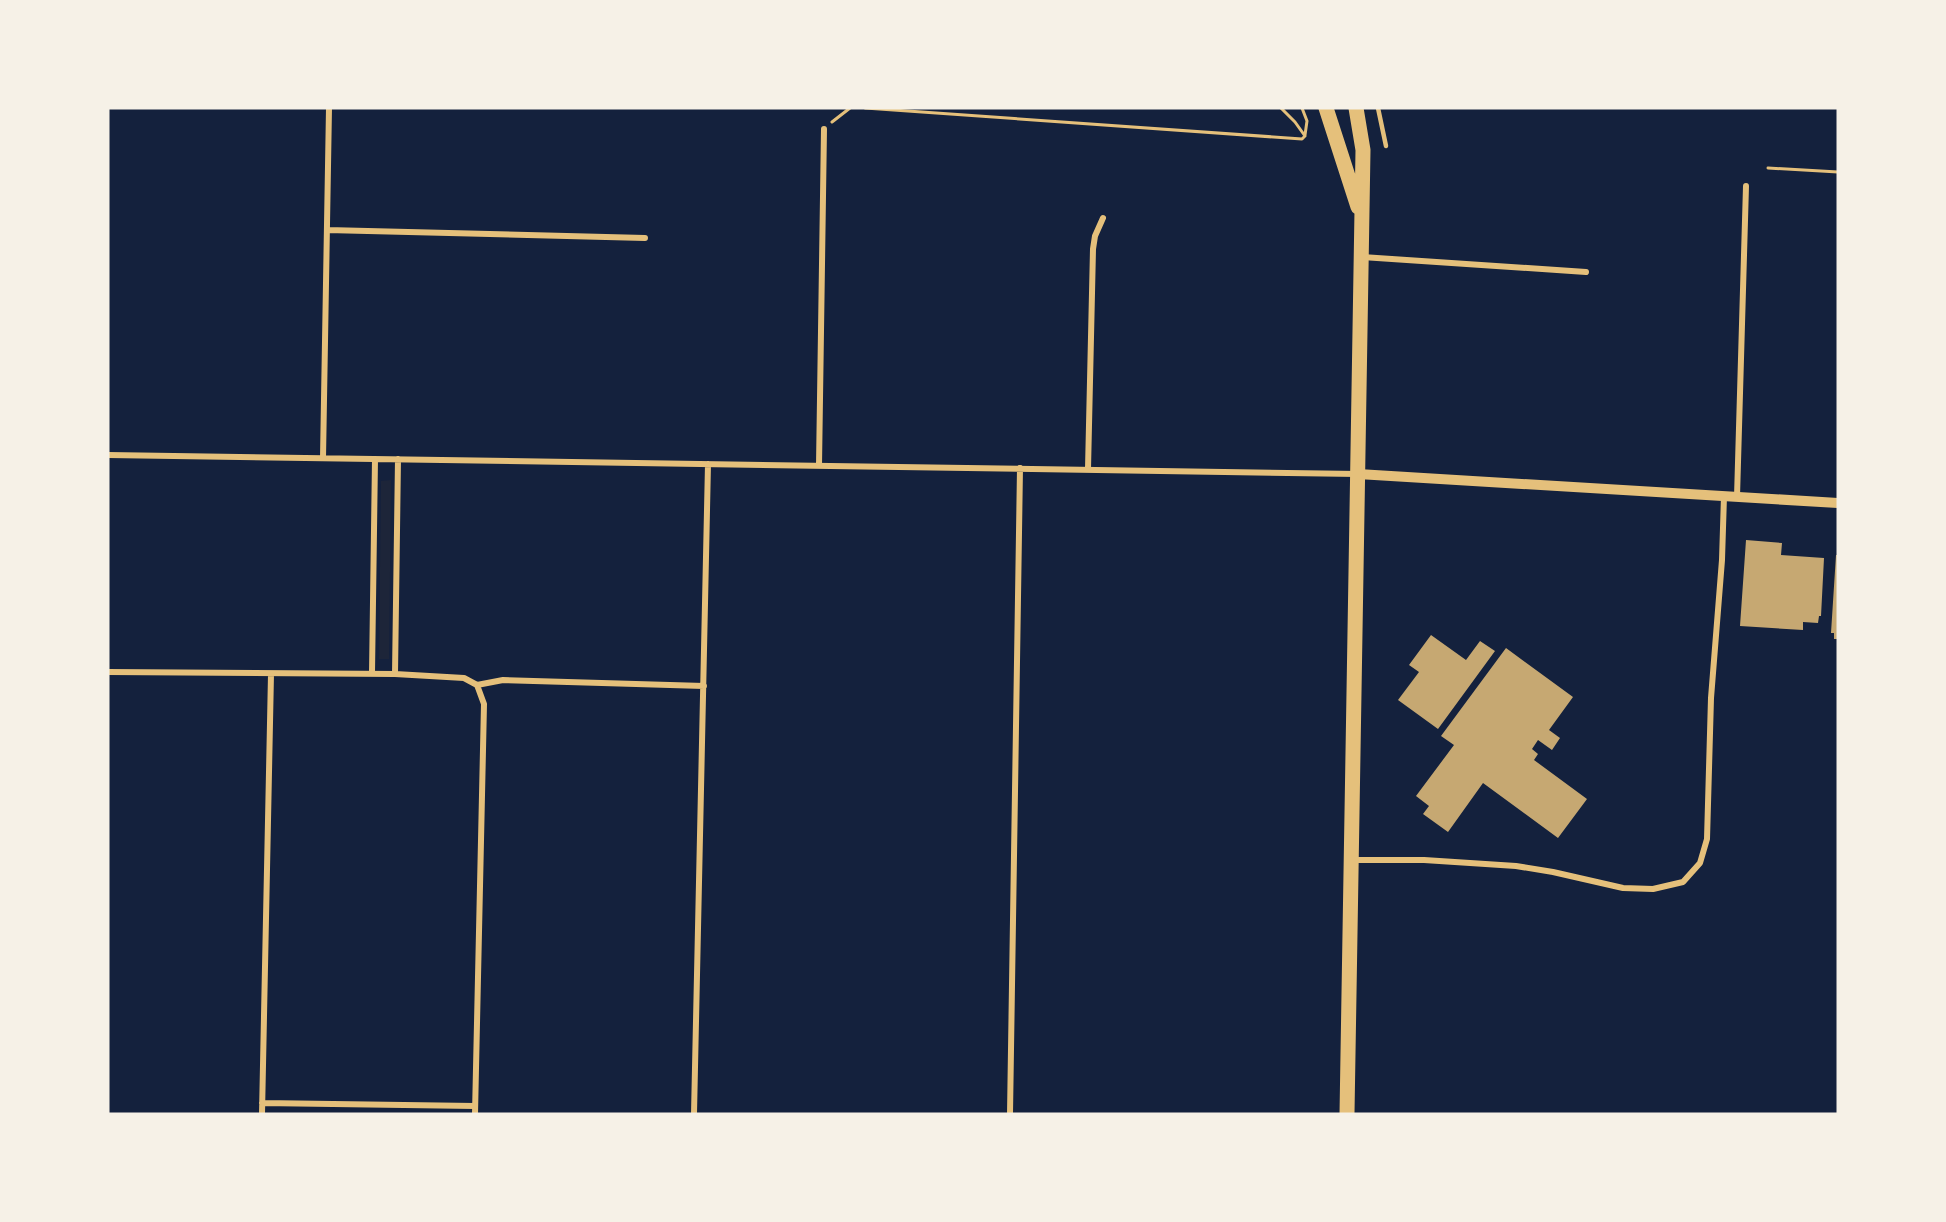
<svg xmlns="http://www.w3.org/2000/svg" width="1946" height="1222" font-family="Poppins,sans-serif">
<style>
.green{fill:#1d2539}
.building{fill:#c6a872}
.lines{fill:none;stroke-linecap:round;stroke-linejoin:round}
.path{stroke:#e5c07b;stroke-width:3}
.service{stroke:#e5c07b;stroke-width:4.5}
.minor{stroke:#e5c07b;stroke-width:6}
.tertiary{stroke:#e5c07b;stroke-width:10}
.primary{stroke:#e5c07b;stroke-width:15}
</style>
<rect width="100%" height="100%" fill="#14213d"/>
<path class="green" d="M391,480L389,659H379L381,481Z"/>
<path class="building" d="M1746,540L1782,543L1781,555L1824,558L1821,616H1819L1818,623L1803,622V630L1740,626Z
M1836,555H1838V639H1834V633H1831Z
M1431,635L1466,660L1480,641L1495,651L1438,729L1398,700L1419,672L1409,665Z
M1506,648L1573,697L1549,730L1560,738L1552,750L1538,740L1532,749L1538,754L1534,760L1587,799L1558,838L1483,783L1448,832L1423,814L1429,806L1416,796L1454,745L1441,736Z"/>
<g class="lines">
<path class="path" d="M865,108L1302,139L1305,136
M1281,108L1295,122L1305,136
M1302,108L1307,121L1305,135
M832,122L850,108
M1768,168L1838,172"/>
<path class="service" d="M1378,108L1386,146"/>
<path class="minor" d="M327,230L645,238
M1362,257L1586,272
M108,455L1358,474
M323,458L329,108
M819,466L824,129
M1088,469L1093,249L1095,236L1103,218
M1737,497L1746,186
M108,672L395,674L464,678L477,685L503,680L704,686
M372,673L375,459
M395,674L398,459
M1351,860H1424L1516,866L1553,872L1623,888L1653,889L1683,882L1700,863L1707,839L1711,698L1722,560L1724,496
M262,1103L475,1106
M262,1114L271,674
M475,1114L484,704L477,685
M694,1114L708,464
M1010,1114L1020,468"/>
<path class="tertiary" d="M1358,474L1838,503"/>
<path class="primary" d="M1326,108L1358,207
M1347,1114L1363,150L1356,108"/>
</g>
<rect width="1946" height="1222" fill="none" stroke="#f6f1e7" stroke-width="219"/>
</svg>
